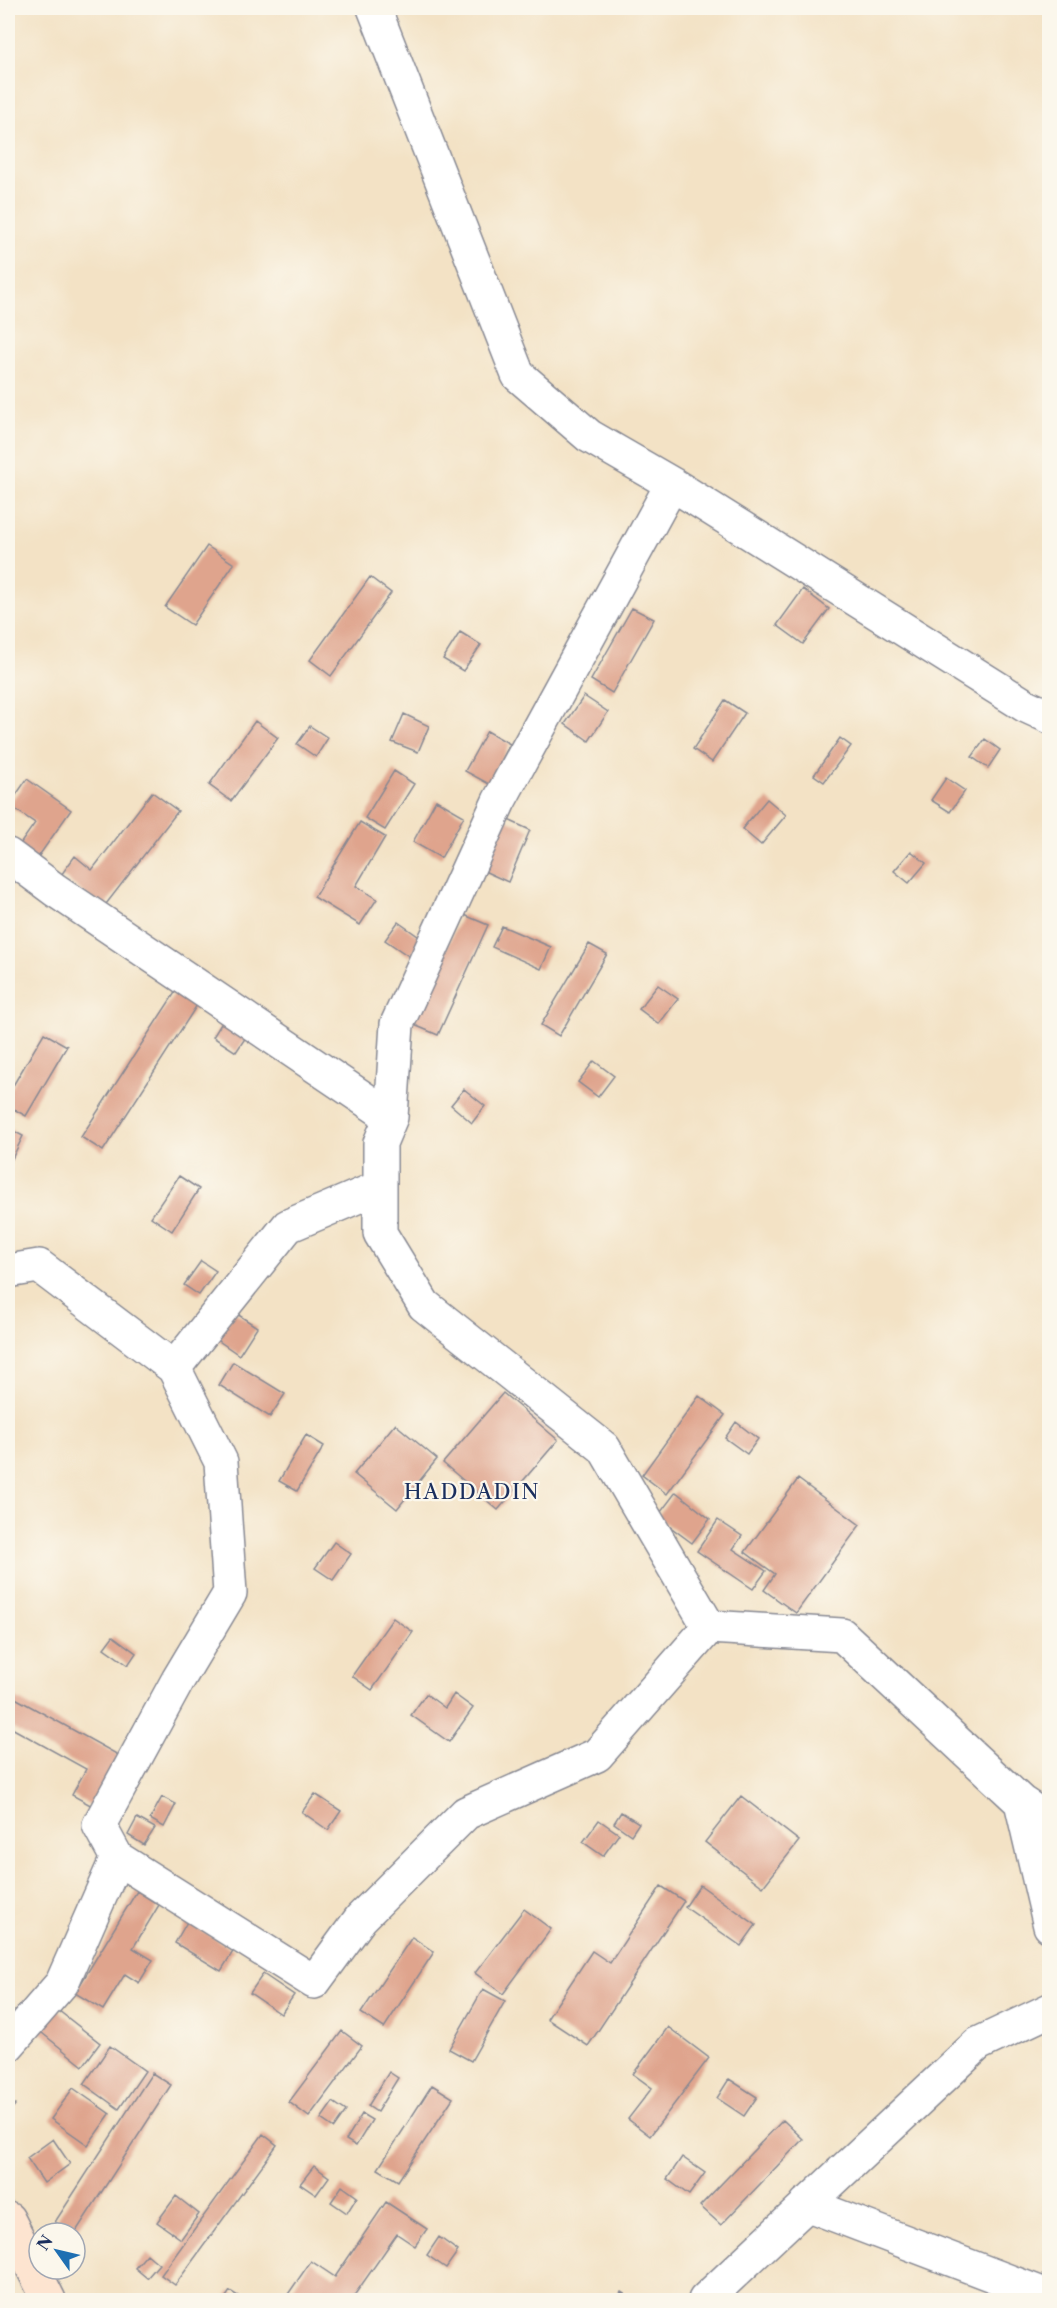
<svg xmlns="http://www.w3.org/2000/svg" width="1057" height="2308" font-family="'Libre Caslon Text',serif">
<style>
.building{fill:#dfa48d}
.lines{fill:none;stroke-linecap:round;stroke-linejoin:round}
.street-casing{stroke:#878892;stroke-width:36}
.secondary-casing{stroke:#878892;stroke-width:36}
.street{stroke:#fff;stroke-width:33}
.secondary{stroke:#fde4d0;stroke-width:33}
.labels{text-anchor:middle;stroke-width:4.5;stroke-linejoin:round;paint-order:stroke}
.quarter-label{font-size:21px;letter-spacing:1.5px;fill:#1b2f5e;stroke:#fbf7ec}
</style>
<rect width="100%" height="100%" fill="#fbf7ec"/>
<filter id="ink" filterUnits="userSpaceOnUse"><feTurbulence type="fractalNoise" baseFrequency=".0167" numOctaves="2"/><feDisplacementMap in="SourceGraphic" scale="12" xChannelSelector="R" yChannelSelector="G"/><feConvolveMatrix kernelMatrix="1 2 1 2 8 2 1 2 1" color-interpolation-filters="sRGB"/></filter>
<filter id="wash" filterUnits="userSpaceOnUse"><feTurbulence type="fractalNoise" baseFrequency=".008" numOctaves="4" result="noise"/><feDisplacementMap in="SourceGraphic" scale="24" xChannelSelector="R" yChannelSelector="G"/><feGaussianBlur stdDeviation="1.35" result="paint"/><feColorMatrix in="noise" values="0 0 0 0 0 0 0 0 0 0 0 0 0 0 0 0 0 1.4 0 .05"/><feComposite in="paint" operator="in"/></filter>
<g filter="url(#wash)">
<rect width="100%" height="100%" fill="#f3e2c5"/>
<g id="blocks">
<path class="building" d="M207,546L234,564L192,625L165,607Z
M370,577L391,593L331,676L310,660Z
M803,589L829,609L803,644L777,625Z
M632,608L654,619L612,693L591,680Z
M460,632L481,645L463,671L443,659Z
M584,696L608,712L589,741L565,724Z
M725,700L745,713L712,762L693,749Z
M404,714L429,726L418,752L392,742Z
M255,721L278,738L231,801L209,785Z
M310,726L328,738L316,757L297,744Z
M487,731L510,744L489,784L465,771Z
M840,738L851,746L824,782L814,775Z
M985,739L1000,750L988,768L972,757Z
M394,771L414,784L385,830L365,818Z
M946,778L965,791L950,812L931,800Z
M27,779L71,810L36,860L18,847L35,823L9,805Z
M152,792L178,811L103,908L61,875L75,856L92,870Z
M767,799L786,815L761,845L742,829Z
M436,800L464,816L441,858L413,842Z
M506,819L530,830L508,882L484,871Z
M360,822L385,837L356,886L377,899L360,925L314,897Z
M911,851L926,863L909,883L894,871Z
M462,914L488,925L438,1035L412,1024Z
M398,922L422,939L410,957L385,940Z
M502,926L551,947L541,969L492,947Z
M589,944L607,954L559,1036L541,1025Z
M658,985L678,999L659,1024L639,1009Z
M176,991L197,1005L103,1151L81,1137Z
M224,1019L248,1034L236,1052L213,1037Z
M44,1033L67,1046L26,1116L8,1106V1094Z
M594,1061L614,1076L598,1097L578,1082Z
M464,1089L485,1106L472,1123L451,1105Z
M8,1128L23,1136L8,1167Z
M179,1176L199,1189L172,1231L151,1217Z
M201,1261L216,1271L199,1295L184,1285Z
M234,1312L257,1327L239,1355L216,1339Z
M233,1362L285,1394L270,1417L219,1385Z
M503,1393L558,1440L498,1510L443,1463Z
M699,1396L725,1415L667,1494L642,1475Z
M736,1422L758,1439L747,1454L725,1438Z
M395,1424L437,1459L397,1509L354,1474Z
M306,1435L324,1446L297,1491L279,1481Z
M798,1479L860,1525L796,1613L764,1590L775,1574L745,1552Z
M676,1492L710,1519L692,1543L657,1517Z
M718,1520L742,1536L733,1549L766,1571L753,1589L697,1551Z
M334,1542L351,1554L333,1580L315,1568Z
M393,1618L413,1632L372,1690L352,1676Z
M113,1636L136,1653L128,1665L104,1648Z
M8,1694L122,1757L94,1807L72,1795L86,1769L8,1726Z
M426,1694L445,1708L454,1694L473,1708L449,1742L411,1715Z
M315,1794L341,1811L328,1830L302,1812Z
M741,1796L799,1841L763,1887L705,1842Z
M162,1797L176,1804L164,1827L150,1819Z
M621,1812L639,1823L631,1835L614,1823Z
M137,1818L155,1828L144,1845L128,1835Z
M599,1820L619,1834L603,1856L583,1842Z
M700,1885L756,1925L741,1946L685,1907Z
M661,1886L684,1901L588,2046L547,2019L592,1951L610,1963Z
M137,1891L159,1905L133,1948L153,1960L139,1983L125,1974L103,2010L75,1993Z
M524,1909L551,1929L503,1994L475,1973Z
M187,1922L234,1950L221,1971L175,1943Z
M412,1937L434,1952L384,2028L361,2013Z
M263,1974L294,1995L281,2014L250,1993Z
M483,1989L505,2001L471,2061L449,2049Z
M54,2007L100,2043L83,2066L37,2029Z
M668,2027L709,2058L650,2136L628,2119L652,2088L633,2074Z
M342,2031L362,2046L309,2117L289,2102Z
M110,2046L145,2071L119,2109L84,2084Z
M389,2072L398,2078L377,2112L368,2106Z
M152,2073L171,2085L75,2233H72L55,2222Z
M729,2079L757,2097L744,2116L717,2098Z
M432,2085L453,2098L398,2181L378,2169Z
M73,2088L110,2114L88,2145L51,2119Z
M8,2098L15,2105L8,2113Z
M333,2102L346,2111L334,2128L321,2119Z
M362,2114L372,2120L356,2146L346,2140Z
M783,2120L803,2139L721,2225L700,2206Z
M263,2134L277,2145L175,2285L161,2275Z
M53,2139L70,2164L44,2183L27,2158Z
M682,2157L705,2173L689,2195L667,2179Z
M314,2166L329,2177L316,2195L300,2184Z
M342,2186L357,2197L347,2213L331,2202Z
M176,2196L199,2214L181,2239L157,2222Z
M386,2202L427,2229L415,2246L397,2234L351,2300H284L311,2261L335,2277Z
M439,2237L458,2251L446,2268L427,2255Z
M147,2254L159,2264L147,2278L135,2268Z
M230,2291L244,2300H224Z
M621,2292L634,2300H616Z"/>
</g>
</g>
<g filter="url(#ink)">
<use href="#blocks" fill-opacity="0" stroke="#878892" stroke-width="1.5"/>
<g class="lines">
<g class="street-casing">
<path id="street" d="M374,8L518,375L589,436L672,484L1026,706L1050,717
M672,484L499,801L397,1024L391,1117L380,1143V1233L424,1305L604,1448L709,1627L842,1635L1021,1802L1050,1821
M8,855L55,890L391,1117
M8,1271L39,1266L174,1368L221,1462L230,1593L178,1680L99,1825L117,1858L314,1982L361,1918L466,1813L597,1755L709,1627
M174,1368L288,1226L380,1187
M1021,1802L1050,1926
M8,2045L62,1983L117,1858
M806,2204L1050,2297
M705,2300L978,2044L1050,2010"/>
</g>
<g class="secondary-casing">
<path id="secondary" d="M8,2219L49,2300"/>
</g>
<use href="#street" class="street"/>
<use href="#secondary" class="secondary"/>
</g>
</g>
<g class="labels">
<g class="quarter-label">
<text x="472" y="1499">HADDADIN</text>
</g>
</g>
<rect width="1057" height="2308" fill="none" stroke="#fbf7ec" stroke-width="30"/>
<g transform="translate(57 2251) rotate(304)"><circle r="28" fill="#fbf7ec" stroke="#a1a7b3" stroke-width="1.5"/>
<path d="M0-4.5L10 22L0 15L-10 22Z" fill="#1f6fb2"/>
<text y="-9" font-size="16" font-weight="bold" text-anchor="middle" fill="#1b2f5e">N</text>
</g>
</svg>
